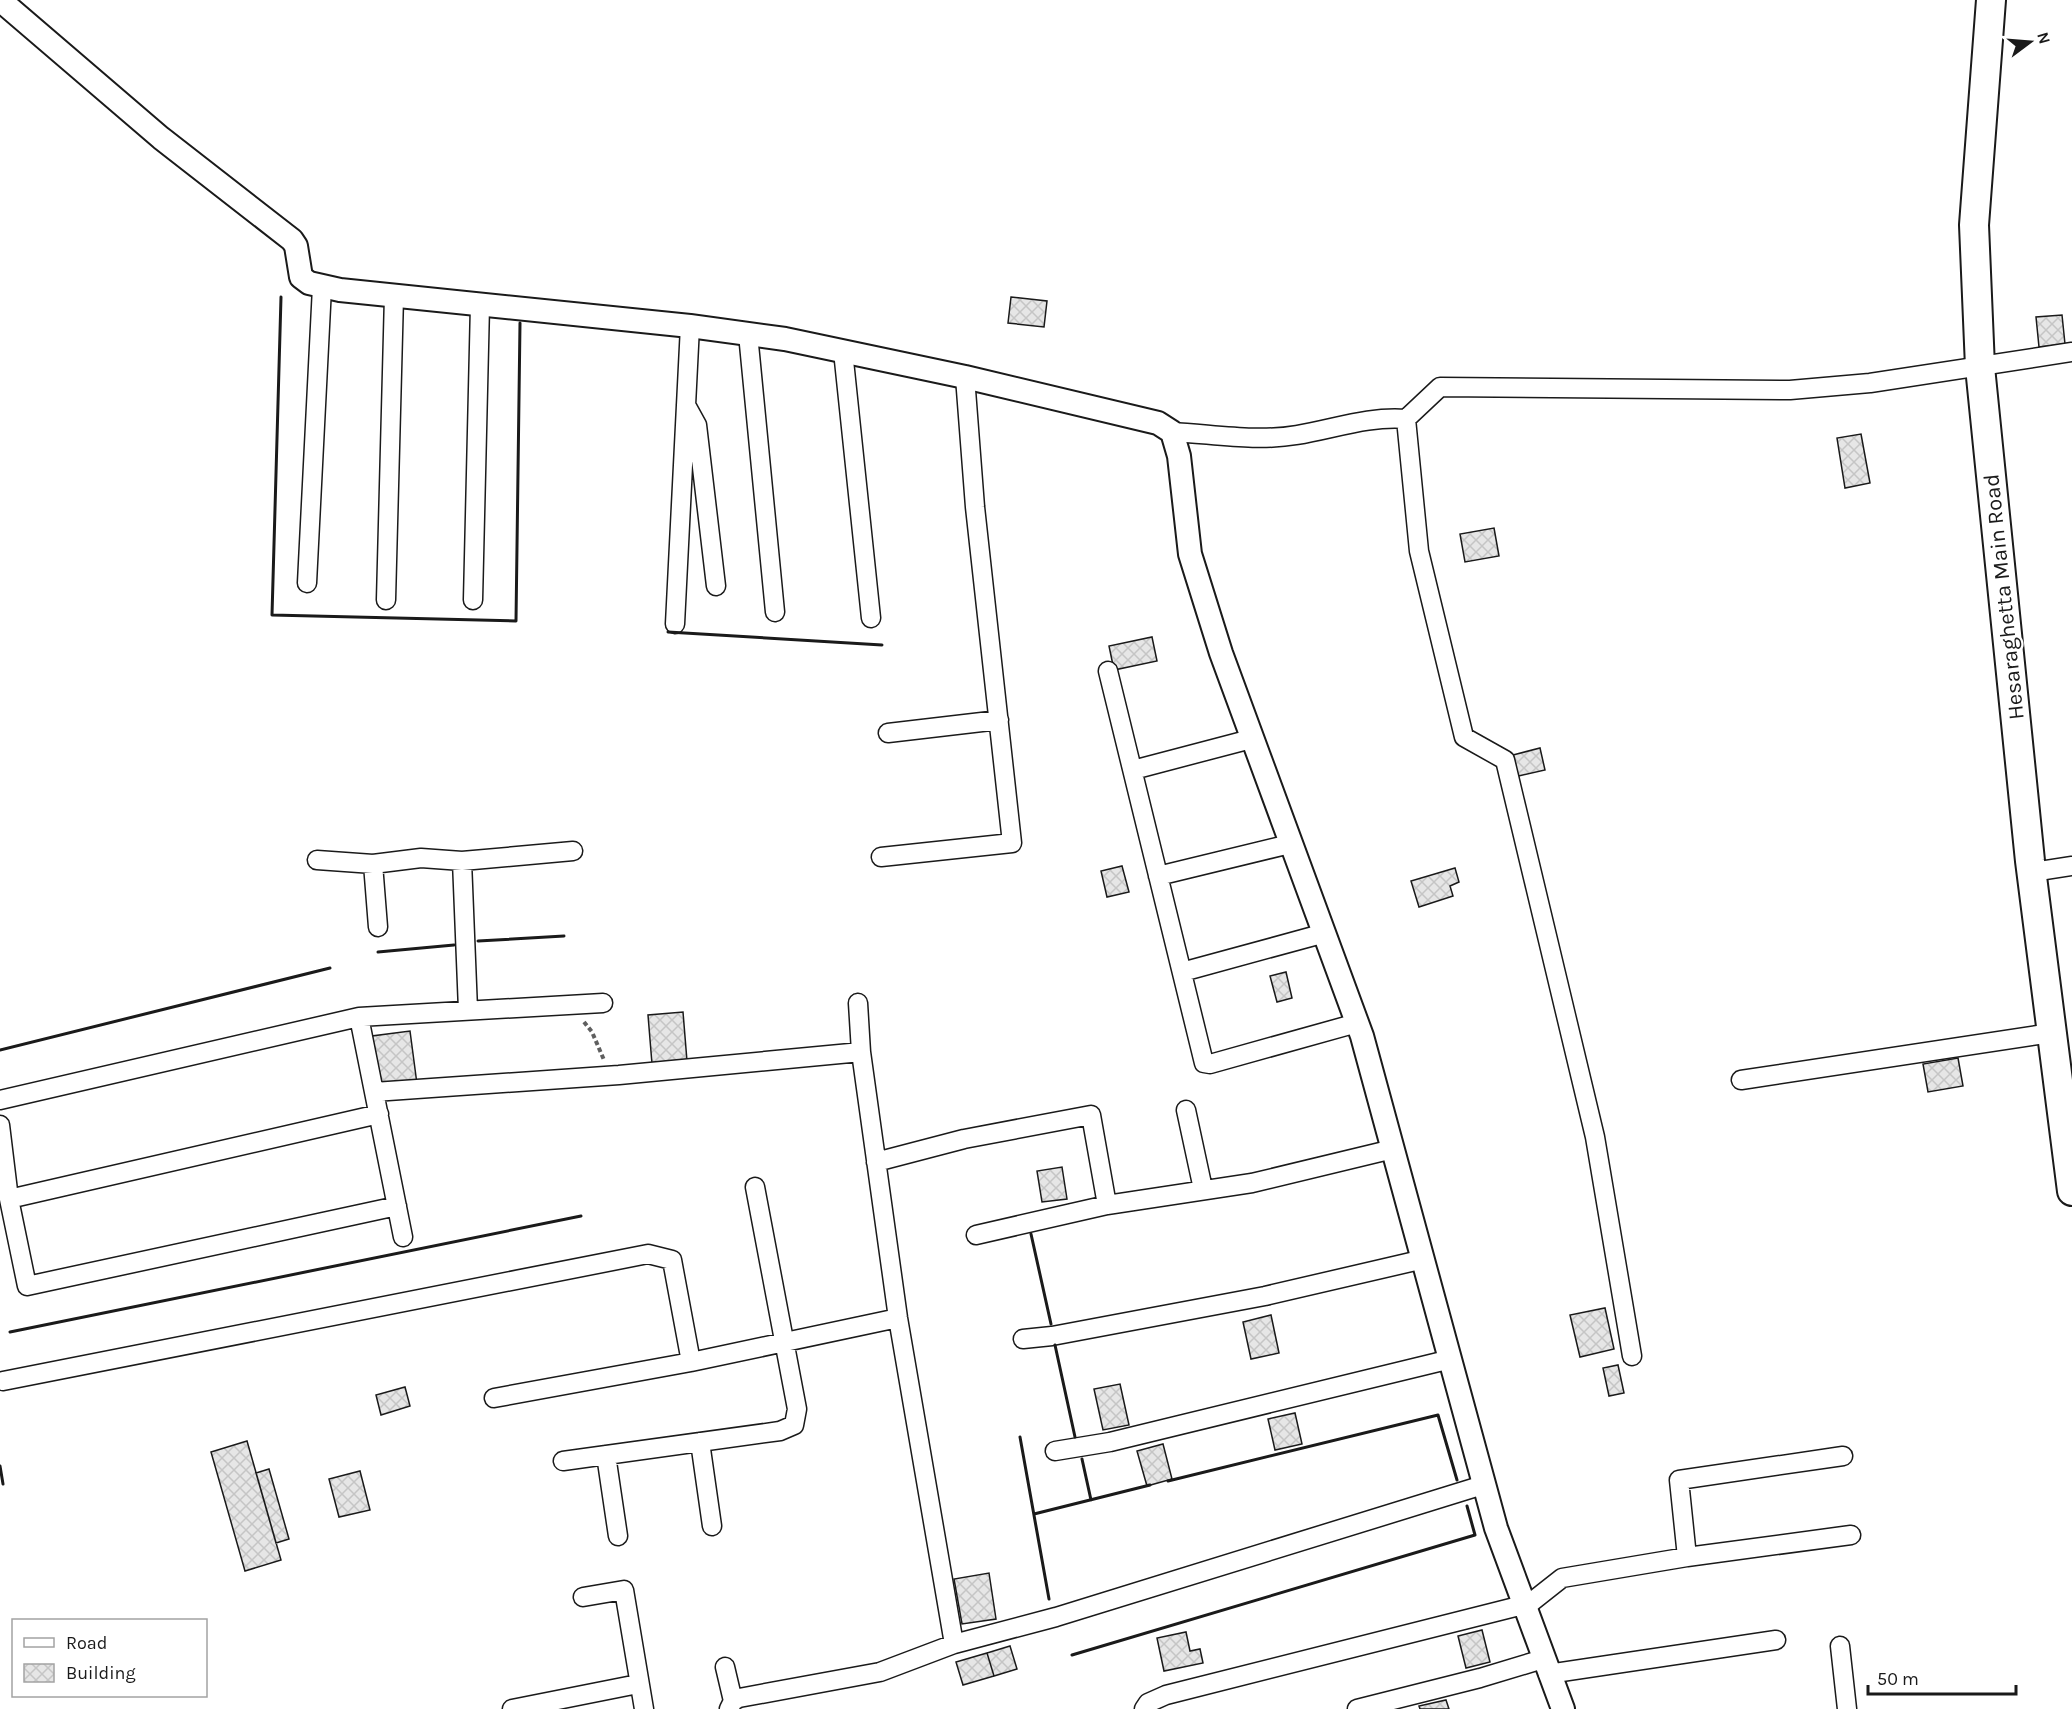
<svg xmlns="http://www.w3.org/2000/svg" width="2072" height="1709" font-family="Karla,sans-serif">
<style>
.building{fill:url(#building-cross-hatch);stroke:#1a1a1a;stroke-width:1.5}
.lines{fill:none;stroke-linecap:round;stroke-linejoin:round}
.minor-casing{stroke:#1a1a1a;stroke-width:21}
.tertiary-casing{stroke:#1a1a1a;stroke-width:26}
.primary-casing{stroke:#1a1a1a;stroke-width:32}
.path{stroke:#5f5f5f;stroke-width:4;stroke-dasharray:4.5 3;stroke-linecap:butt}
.minor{stroke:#fff;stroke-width:18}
.tertiary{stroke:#fff;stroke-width:22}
.primary{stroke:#fff;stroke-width:28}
.wall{stroke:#1a1a1a;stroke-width:3}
.labels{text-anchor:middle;stroke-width:4.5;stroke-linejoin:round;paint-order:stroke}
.street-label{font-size:22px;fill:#1a1a1a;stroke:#fff}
</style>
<defs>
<pattern id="building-cross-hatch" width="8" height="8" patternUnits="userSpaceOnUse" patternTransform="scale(1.5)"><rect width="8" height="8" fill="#e6e6e6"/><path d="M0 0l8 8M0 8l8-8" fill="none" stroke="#c5c5c5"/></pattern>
</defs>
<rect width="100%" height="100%" fill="#fff"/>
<path class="building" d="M1011,297L1047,301L1044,327L1008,323Z
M2062,315L2065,344L2039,347L2036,317Z
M1861,434L1870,483L1845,488L1837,438Z
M1494,528L1499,556L1465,562L1460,534Z
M1152,637L1157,661L1114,670L1109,646Z
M1540,748L1545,770L1514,777L1509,756Z
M1122,866L1129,892L1107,897L1101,871Z
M1455,868L1459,882L1450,886L1453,896L1419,907L1411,881Z
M1286,972L1292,998L1277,1002L1270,976Z
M683,1012L687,1061L652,1064L648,1015Z
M410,1031L417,1084L379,1089L372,1036Z
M1958,1058L1963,1086L1928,1092L1923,1064Z
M1062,1167L1067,1199L1042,1202L1037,1171Z
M1605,1308L1614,1349L1580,1357L1570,1315Z
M1271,1315L1279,1353L1251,1359L1243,1322Z
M1618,1365L1624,1393L1609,1396L1603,1368Z
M1120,1384L1129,1425L1103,1430L1094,1389Z
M405,1387L410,1406L381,1415L376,1395Z
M1295,1413L1302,1444L1275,1450L1268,1419Z
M247,1441L281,1560L245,1571L211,1452Z
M1163,1444L1172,1479L1147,1486L1137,1451Z
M269,1469L289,1539L276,1543L256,1473Z
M360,1471L370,1510L339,1517L329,1479Z
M989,1573L996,1619L962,1624L954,1579Z
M1482,1630L1490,1662L1466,1668L1458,1636Z
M1186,1632L1190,1651L1200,1649L1203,1663L1164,1671L1157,1638Z
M1010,1646L1017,1669L994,1676L987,1653Z
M987,1653L994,1676L963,1685L956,1662Z
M1446,1700L1449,1709H1420L1419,1706Z"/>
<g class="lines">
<g class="minor-casing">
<path id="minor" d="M748,334L775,612
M843,351L871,618
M686,405L697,425L716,586
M1406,419L1419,551L1464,737L1505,760L1595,1137L1632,1356
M1172,432C1213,434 1257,442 1297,435C1334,429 1368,416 1406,419L1440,387L1790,390L1870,383L2072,352
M307,583L322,287
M386,600L394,296
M473,600L480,305
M675,624L690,326
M1108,671L1204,1063L1210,1064L1357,1023
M888,733L999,720
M1133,770L1251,739
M881,857L1012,843L975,507L965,377
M317,860L373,864L421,858L462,861L573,851
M462,861L468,1010
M373,864L378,927
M2032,872L2072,866
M1158,876L1290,844
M1182,972L1325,933
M858,1003L861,1052L898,1318L954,1644
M359,1017L403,1237
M1741,1080L2051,1033
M374,1092L619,1075L861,1052
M0,1100L359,1017L603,1003
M1186,1110L1203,1189
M0,1125L9,1199L27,1286L397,1206
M876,1162L964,1139L1091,1115L1107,1205
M9,1199L379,1114
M976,1235L1107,1205L1252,1183L1393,1149
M1023,1339L1052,1336L1265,1296L1424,1259
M3,1381L648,1254L672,1260L691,1362
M494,1398L691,1362L898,1318
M700,1442L712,1526
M1055,1451L1110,1442L1451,1359
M606,1455L618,1536
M563,1461L780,1431L794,1425L797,1409L755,1187
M1687,1557L1679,1480L1843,1456
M583,1597L624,1590L644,1709
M1524,1608L1562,1578L1687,1557L1851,1535
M1840,1646L1847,1709
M725,1667L733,1701
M1548,1674L1776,1640
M512,1709L638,1684
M729,1709L733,1701L739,1698L880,1672L954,1644L1056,1617L1483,1485
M1144,1709L1148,1703L1166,1695L1523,1605
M1357,1709L1480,1678L1543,1659"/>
</g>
<g class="tertiary-casing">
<path id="tertiary" d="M0,0L161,138L292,240L296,246L301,277L309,283L340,290L690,326L785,339L965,377L1158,423L1172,432L1179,456L1190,554L1221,653L1362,1036L1496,1528L1563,1709"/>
</g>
<g class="primary-casing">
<path id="primary" d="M1991,0L1974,225L1980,367L2030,861L2072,1191"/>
</g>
<path class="path" d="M584,1022L592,1032L604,1060"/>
<use href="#minor" class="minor"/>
<use href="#tertiary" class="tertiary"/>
<use href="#primary" class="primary"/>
<path class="wall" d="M281,297L272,615L516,621L520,323
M668,632L882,645
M478,941L564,936
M378,952L454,945
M0,1050L330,968
M1031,1234L1051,1324
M10,1332L581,1216
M1055,1345L1075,1437
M1020,1437L1049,1599
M1082,1459L1091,1500
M0,1466L3,1484
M1168,1481L1438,1415L1457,1480
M1034,1514L1150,1485
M1072,1655L1475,1535L1467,1506"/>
</g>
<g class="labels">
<g class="street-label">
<text transform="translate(2003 597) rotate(-96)" y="8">Hesaraghetta Main Road</text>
</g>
</g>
<rect x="12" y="1619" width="195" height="78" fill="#ffffff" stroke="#a3a3a3" stroke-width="1.5"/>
<rect x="24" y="1638" width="30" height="9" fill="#ffffff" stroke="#a3a3a3" stroke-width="1.5"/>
<text x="66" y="1649" font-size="18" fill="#1a1a1a">Road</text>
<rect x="24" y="1664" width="30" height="18" fill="url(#building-cross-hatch)" stroke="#a3a3a3" stroke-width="1.5"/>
<text x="66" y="1679" font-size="18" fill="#1a1a1a">Building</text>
<g transform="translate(2030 42) rotate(74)" stroke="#ffffff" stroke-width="4.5" paint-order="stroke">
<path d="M0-4.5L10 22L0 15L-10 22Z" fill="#1a1a1a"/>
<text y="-9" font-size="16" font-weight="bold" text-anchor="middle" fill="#1a1a1a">N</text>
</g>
<path d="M1868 1685v9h148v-9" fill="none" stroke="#1a1a1a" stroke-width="3"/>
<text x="1877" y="1685" font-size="18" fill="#1a1a1a" stroke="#ffffff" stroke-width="4.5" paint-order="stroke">50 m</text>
</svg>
